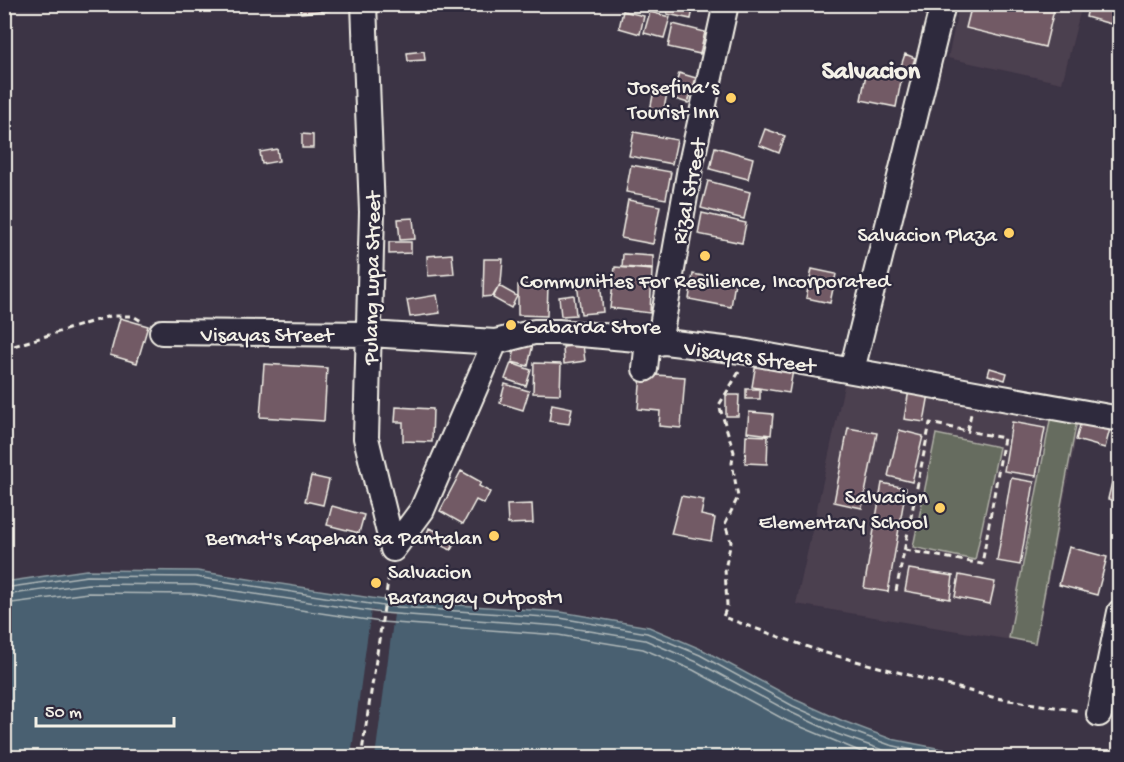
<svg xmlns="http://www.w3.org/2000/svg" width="1124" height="762" font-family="'Gochi Hand',sans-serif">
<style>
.built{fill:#4c3f4f}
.green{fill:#666c5f;stroke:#adaea4;stroke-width:1.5}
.water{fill:#486171;stroke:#8d9ba1;stroke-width:1.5}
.pier{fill:#3c3445}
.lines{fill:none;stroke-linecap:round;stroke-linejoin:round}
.shore{stroke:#afb7b8;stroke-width:1.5}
.building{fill:#725a65;stroke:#f4f1e8;stroke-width:1.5}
.minor-casing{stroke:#f4f1e8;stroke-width:28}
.path{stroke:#f4f1e8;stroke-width:3;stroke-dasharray:6 4.5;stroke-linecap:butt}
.minor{stroke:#2f2a3d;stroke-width:24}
.poi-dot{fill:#ffd166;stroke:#2f2a3d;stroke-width:2}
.labels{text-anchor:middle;stroke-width:4.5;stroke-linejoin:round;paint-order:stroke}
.poi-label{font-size:22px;fill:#f4f1e8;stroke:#2f2a3d;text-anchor:end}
.street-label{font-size:22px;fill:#f4f1e8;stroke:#2f2a3d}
.quarter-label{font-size:26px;font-weight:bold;fill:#f4f1e8;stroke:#2f2a3d}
</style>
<rect width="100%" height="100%" fill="#3c3445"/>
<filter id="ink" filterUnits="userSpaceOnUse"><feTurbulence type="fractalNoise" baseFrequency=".0167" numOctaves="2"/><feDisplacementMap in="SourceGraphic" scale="12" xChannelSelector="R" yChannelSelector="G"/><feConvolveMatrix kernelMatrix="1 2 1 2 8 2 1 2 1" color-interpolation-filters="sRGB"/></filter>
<g filter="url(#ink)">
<path class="built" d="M959,5H1082L1062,83L948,58Z
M847,372L1081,412L1036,644L796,604Z"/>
<path class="green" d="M1052,410L1078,415L1035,643L1009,638Z
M936,434L999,447L975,560L913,547Z"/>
<path class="water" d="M86,570L197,571L384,600L561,612L649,627L703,650L796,700L843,721L891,739L982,757L5,758V582Z"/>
<path class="pier" d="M371,610L394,614L375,757H351Z"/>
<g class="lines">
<path class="shore" d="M4,588L87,576L196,577L383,606L560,618L647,633L700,655L793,706L840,727L890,745L948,758
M4,595L88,584L195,585L382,613L559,626L645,640L697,662L790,712L837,734L888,752L912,758
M4,604L88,593L194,594L381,622L558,635L643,649L693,670L787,721L876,758"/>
</g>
<path class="building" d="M300,4H330V10L301,13Z
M669,4H694L691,19L667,14Z
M972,4L1055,6L1045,47L966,28Z
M1089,4L1116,5L1111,24L1086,17Z
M623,11L644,16L640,34L619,28Z
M650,12L670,17L664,38L644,33Z
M673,24L705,32L700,54L668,47Z
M424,51L425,60L408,61L407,53Z
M905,54L915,58L911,70L901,66Z
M867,69L902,76L896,107L861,100Z
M679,73L696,78L688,103L672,98Z
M654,90L667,93L663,114L650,111Z
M765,129L785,136L779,153L759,145Z
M634,132L677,140L672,164L629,156Z
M302,134L313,135V148H302Z
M715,147L753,158L748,179L710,169Z
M277,149L279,161L262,164L260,152Z
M631,165L671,172L666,199L626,192Z
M708,181L750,192L744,219L701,208Z
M628,200L660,206L653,244L621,238Z
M702,213L746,223L742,243L698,234Z
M413,218L415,239L400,240L398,219Z
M389,242H411V253L389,254Z
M452,254L454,274L428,276L427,256Z
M623,254L653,256V269L622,267Z
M484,259H503L501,283L493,296L483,297Z
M615,267L652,270L650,313L610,308Z
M812,269L836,274L830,303L806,298Z
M693,274L735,282L731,307L689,299Z
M600,280L603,312L581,314L577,283Z
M518,285H548L547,316L518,315Z
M499,286L517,296L511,308L493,298Z
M437,295L440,313L410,317L407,300Z
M574,295L576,315L561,316L559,297Z
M120,318L148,326L137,363L110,355Z
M517,340L533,344L528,366L512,362Z
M583,345L585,361L564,364L563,347Z
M511,363L531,370L526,386L505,379Z
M534,363L561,364L560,394L533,393Z
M756,363L793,370L789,393L752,387Z
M264,364L327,368L324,421L260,417Z
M990,368L1007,373L1005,380L988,375Z
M641,374L685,377L681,428L659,426L660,411L638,409Z
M505,384L529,391L523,410L500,403Z
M746,389H760V399H746Z
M909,390L929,394L924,422L904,419Z
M726,395H739L738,416H726Z
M552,404L572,408L569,424L549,421Z
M396,407L433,409L432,442L403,441V422H395Z
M749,412L773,414L771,435L747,432Z
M1083,414L1112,421L1105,448L1076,440Z
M1012,422L1045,428L1036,476L1004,471Z
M848,428L877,433L862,508L834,502Z
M899,430L923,436L912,482L888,476Z
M746,435L768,436L767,464L745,463Z
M461,471L481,482L479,486L490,492L484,504L476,500L463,524L440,511Z
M311,476L329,480L323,505L305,501Z
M1011,478L1034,482L1020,565L997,561Z
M1113,478L1120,479V502L1108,499Z
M882,483L906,488L888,592L864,588Z
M681,496L704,500L701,515L715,518L711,541L671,534Z
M532,504L533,523L508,524L507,505Z
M332,506L364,515L359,533L327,525Z
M429,528L441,533L440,537L454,544L451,550L425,538Z
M1069,547L1107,557L1097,595L1059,585Z
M909,569L953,576L950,599L905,591Z
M959,575L995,582L990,604L955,597Z"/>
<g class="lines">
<g class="minor-casing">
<path id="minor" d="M364,4L372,212L366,438L393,549
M162,332L370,334L495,342L534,332H558L648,340L741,351L1120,419
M659,343L690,168L726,4
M645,369L648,340
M852,370L943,4
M393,549L422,510L495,342
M1099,714L1120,612"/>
</g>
<path class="path" d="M4,349L110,316H133L143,322
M739,372L719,405L734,452L732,463L738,497L725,524L731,542L725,569L727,606L723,617L822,652L996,698L1080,711
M905,550L982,564L1004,438L967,431
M896,591L930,423L967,431L971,414
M361,758L390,568"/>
<use href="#minor" class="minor"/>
</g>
</g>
<g class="poi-dot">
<circle cx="731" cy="98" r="6"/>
<circle cx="1009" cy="233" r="6"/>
<circle cx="705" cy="256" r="6"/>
<circle cx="511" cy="325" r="6"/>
<circle cx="940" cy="508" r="6"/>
<circle cx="494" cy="536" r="6"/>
<circle cx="376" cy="583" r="6"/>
</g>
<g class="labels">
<g class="poi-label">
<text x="719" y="93">Josefina’s<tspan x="719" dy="25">Tourist Inn</tspan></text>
<text x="997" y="241">Salvacion Plaza</text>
<text x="705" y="287" text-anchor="middle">Communities For Resilience, Incorporated</text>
<text x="523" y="333" text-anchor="start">Gabarda Store</text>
<text x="928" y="503">Salvacion<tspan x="928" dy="25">Elementary School</tspan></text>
<text x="482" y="544">Bernat's Kapehan sa Pantalan</text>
<text x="388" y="578" text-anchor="start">Salvacion<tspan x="388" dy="25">Barangay Outpost1</tspan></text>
</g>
<g class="street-label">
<text transform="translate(687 191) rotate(-79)" y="8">Rizal Street</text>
<text transform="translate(370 278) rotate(-89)" y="8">Pulang Lupa Street</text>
<text x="267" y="341">Visayas Street</text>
<text transform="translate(750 355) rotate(8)" y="8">Visayas Street</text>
</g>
<g class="quarter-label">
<text x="871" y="78">Salvacion</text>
</g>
</g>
<rect width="1124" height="762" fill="none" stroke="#2f2a3d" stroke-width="24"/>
<rect x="12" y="12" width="1100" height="738" fill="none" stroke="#f4f1e8" stroke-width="2" filter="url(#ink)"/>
<path d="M36 717v9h138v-9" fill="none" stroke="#f4f1e8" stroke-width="3"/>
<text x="45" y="717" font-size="18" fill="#f4f1e8" stroke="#2f2a3d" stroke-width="4.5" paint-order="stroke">50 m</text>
</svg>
